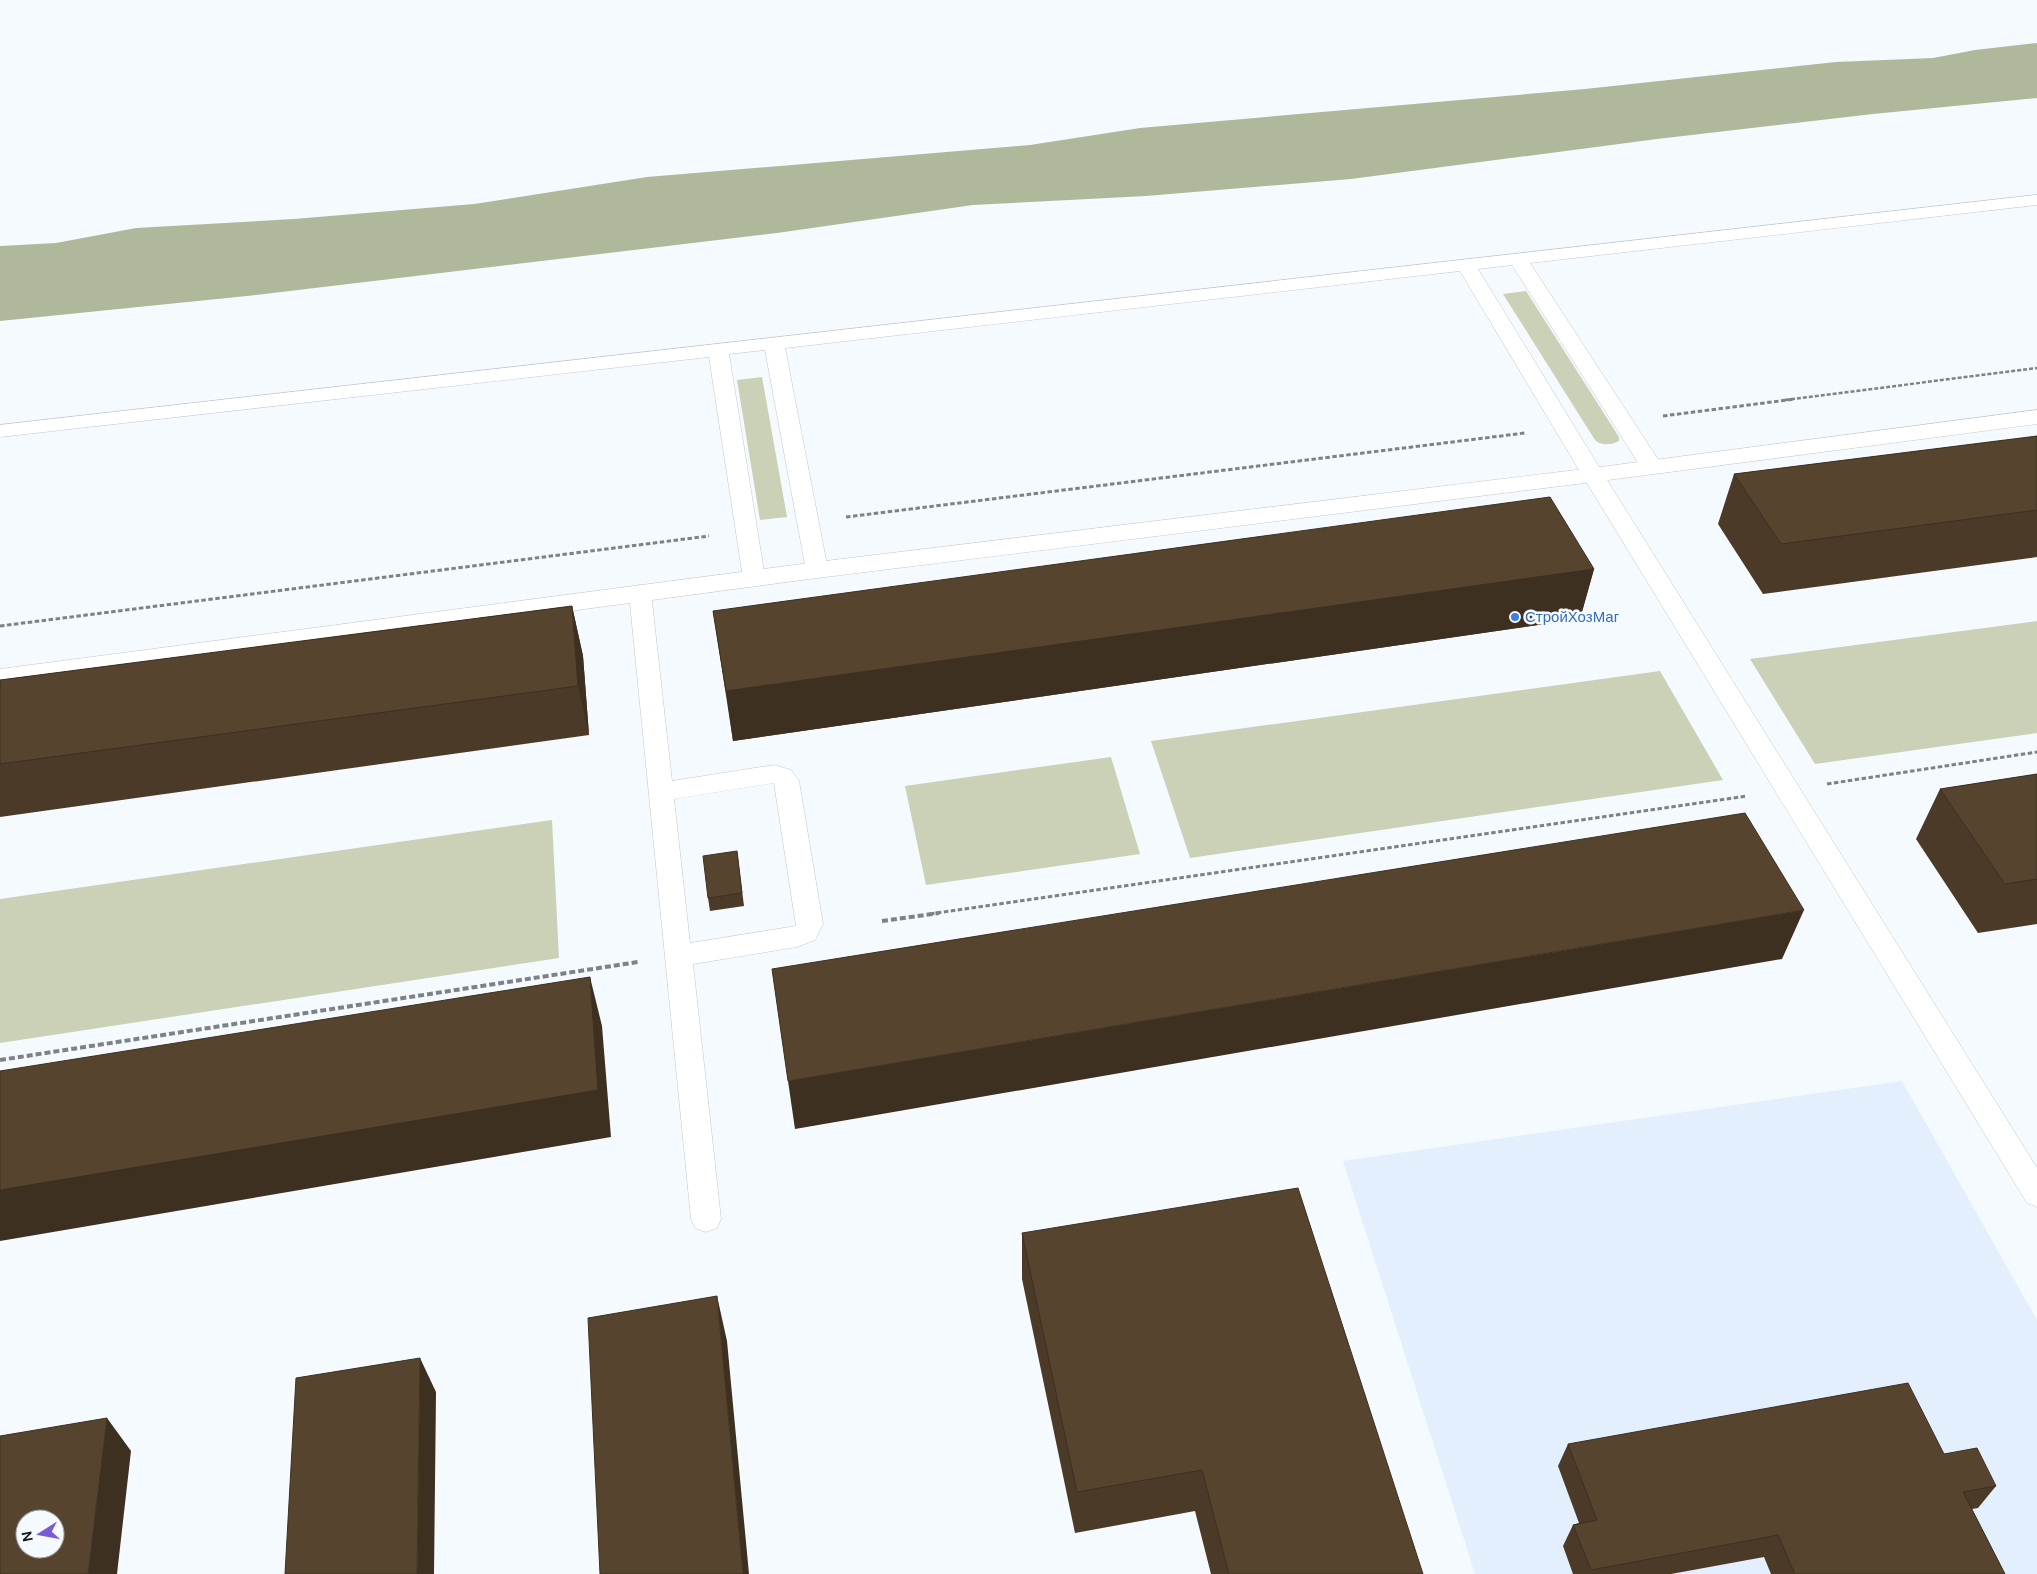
<svg xmlns="http://www.w3.org/2000/svg" width="2037" height="1574" font-family="'DM Sans',sans-serif">
<style>
.built{fill:#e4effe}
.green{fill:#cad1b7}
.forest{fill:#b0b89b}
.lines{fill:none;stroke-linecap:round;stroke-linejoin:round}
.service-casing{stroke:#c0c7cf;stroke-width:1}
.minor-casing{stroke:#c0c7cf;stroke-width:1}
.path-far2{stroke:#7e8286;stroke-width:2.5;stroke-dasharray:4 2;stroke-linecap:butt}
.path-far1{stroke:#7e8286;stroke-width:3;stroke-dasharray:4.5 2.5;stroke-linecap:butt}
.path{stroke:#7e8286;stroke-width:4;stroke-dasharray:6 3;stroke-linecap:butt}
.service{fill:#fff;fill-rule:evenodd}
.minor{fill:#fff;fill-rule:evenodd}
.wall{fill:#4b3a28}
.shaded-wall{fill:#3d3021}
.building{fill:#57442f;stroke:#3d3021;fill-rule:evenodd}
.shop-dot{fill:#3f7fe0;stroke:#f5faff;stroke-width:2}
.labels{text-anchor:middle;stroke-width:5;stroke-linejoin:round;paint-order:stroke}
.shop-label{font-size:15px;fill:#366cbe;stroke:#f5faff;text-anchor:start}
</style>
<rect width="100%" height="100%" fill="#f5faff"/>
<path class="built" d="M1902,1081L2037,1320V1574H1475L1343,1161Z"/>
<path class="green" d="M1526,291L1619,437V441C1612,445 1601,446 1595,440L1503,294Z
M762,377L787,517L760,520L737,380Z
M2037,621V733L1815,764L1750,659Z
M1660,671L1723,780L1190,858L1151,741Z
M1111,757L1140,854L926,885L905,786Z
M552,820L559,958L0,1043V899Z"/>
<path class="forest" d="M2037,43V98L1873,114L1657,139L1351,179L1146,196L973,205L777,233L247,296L0,321V246L56,243L136,228L294,219L474,204L647,177L1030,145L1140,128L1585,89L1836,62L1933,58L1975,50Z"/>
<g class="lines">
<g class="service-casing">
<path id="service" d="M2037,195V205L1530,263L1663,467L1660,472L1652,474L1644,472L1512,265L1478,269L1604,475L2037,1168V1207L2027,1203L1582,475L1460,271L785,348L828,570L825,575L817,577L809,575L806,570L765,350L729,354L765,578L762,583L754,585L746,583L743,578L709,357L0,437V425Z
M640,585L648,588L651,593L672,781L774,765L791,770L799,781L823,924L815,940L797,947L693,964L721,1219L717,1228L706,1232L695,1228L691,1219L629,593L632,588ZM774,783L796,926L690,943L674,799Z"/>
</g>
<g class="minor-casing">
<path id="minor" d="M2037,410V424L1593,482L817,578L0,687V669L817,562L1593,468Z"/>
</g>
<path class="path-far2" d="M1785,400L2037,368"/>
<path class="path-far1" d="M1663,416L1795,399
M846,517L1525,433
M0,626L709,536
M1827,784L2037,752
M930,914L1747,796"/>
<path class="path" d="M882,921L939,913
M0,1060L638,962"/>
<use href="#service" class="service"/>
<use href="#minor" class="minor"/>
</g>
<path class="wall" d="M2037,436V557L1763,594L1718,524L1734,474Z
M1594,569L1580,619L733,741L713,611Z
M572,606L583,656L589,735L0,817V680Z
M2037,774V924L1978,933L1916,839L1940,789Z
M737,851L744,906L710,911L708,898Z
M1022,1233L1423,1574H1211L1195,1511L1075,1533L1022,1279Z
M1568,1444L1944,1454L1996,1486L1978,1508L1972,1509L2005,1574H1771L1764,1557L1671,1574H1573L1563,1546L1573,1525L1579,1523L1558,1466Z"/>
<path class="shaded-wall" d="M1594,569L1580,619L733,741L726,691Z
M572,606L583,656L589,735L578,686Z
M1804,910L1782,959L795,1129L788,1081Z
M590,977L602,1026L611,1137L0,1241V1190Z
M717,1296L727,1341L749,1574H743Z
M420,1358L436,1392L434,1574H417Z
M107,1418L131,1451L117,1574H88Z"/>
<path class="building" d="M2037,436V510L1781,544L1734,474Z
M1550,497L1594,569L726,691L713,611Z
M572,606L578,686L0,764V680Z
M2037,774V879L2005,884L1940,789Z
M1745,813L1804,910L788,1081L772,969Z
M737,851L742,893L708,898L703,856Z
M590,977L598,1090L0,1190V1071Z
M1298,1188L1423,1574H1229L1202,1470L1077,1492L1022,1233Z
M717,1296L743,1574H600L588,1318Z
M420,1358L417,1574H285L296,1378Z
M1908,1383L1944,1454L1977,1448L1996,1486L1963,1492L2005,1574H1795L1778,1535L1591,1570L1573,1525L1597,1520L1568,1444Z
M107,1418L88,1574H0V1436ZM25,1519H55V1549H25Z"/>
<circle class="shop-dot" cx="1515" cy="617" r="5"/>
<g class="labels">
<g class="shop-label">
<text x="1525" y="622">СтройХозМаг</text>
</g>
</g>
<g transform="translate(40 1534) rotate(259)"><circle r="24" fill="#f5faff" stroke="#9da1a5"/>
<path d="M0-4L9 19L0 12L-9 19Z" fill="#7d5ad5"/>
<text y="-8" font-size="14" font-weight="bold" text-anchor="middle" fill="#181b1e">N</text>
</g>
</svg>
